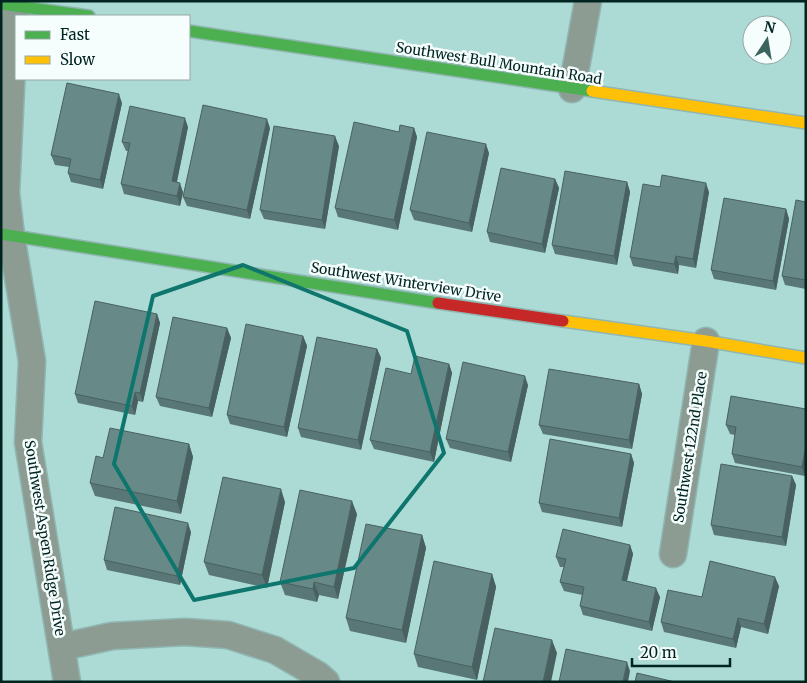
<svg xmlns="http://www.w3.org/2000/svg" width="807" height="683" font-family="Merriweather,serif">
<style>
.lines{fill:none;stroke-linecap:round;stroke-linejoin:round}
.street-casing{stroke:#90b6b1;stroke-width:29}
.fast-casing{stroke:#90b6b1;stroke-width:14}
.slow-casing{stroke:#90b6b1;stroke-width:14}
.jam-casing{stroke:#90b6b1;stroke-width:14}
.street{stroke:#8d9c93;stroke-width:26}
.fast{stroke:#4caf50;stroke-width:11}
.slow{stroke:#ffc107;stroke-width:11}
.jam{stroke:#c62828;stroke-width:11}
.wall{fill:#597776}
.shaded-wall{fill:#486160}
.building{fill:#678a89;stroke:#486160}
.marked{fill:none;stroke:#0f766e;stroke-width:4;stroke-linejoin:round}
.labels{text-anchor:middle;stroke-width:5;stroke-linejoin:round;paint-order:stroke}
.street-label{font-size:14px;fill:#002420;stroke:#f6fefd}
</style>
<rect width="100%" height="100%" fill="#acdad4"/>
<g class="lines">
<g class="street-casing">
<path id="street" d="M16,6L12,67L6,193L11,235L32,361L28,442L67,682
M572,89L588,1
M673,554L706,341
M62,647L112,636L185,632L228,635L275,650L318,675L326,682"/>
</g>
<g class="fast-casing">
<path id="fast" d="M1,4L89,16
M189,31L592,91
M1,234L438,303"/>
</g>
<g class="slow-casing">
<path id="slow" d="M592,91L806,123
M563,321L706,341L806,358"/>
</g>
<g class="jam-casing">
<path id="jam" d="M438,303L563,321"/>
</g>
<use href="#street" class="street"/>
<use href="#fast" class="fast"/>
<use href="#slow" class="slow"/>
<use href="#jam" class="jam"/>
</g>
<path class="wall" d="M122,103L103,189L71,182L68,173L69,167L55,165L51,155Z
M188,127L177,182L183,192L180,206L124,194L121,184L128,151H126L122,142Z
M270,128L250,219L187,206L183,197Z
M414,128L417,137L398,230L338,217L335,208L399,132Z
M339,146L325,229L264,219L260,210Z
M489,153L472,232L414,220L410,210Z
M555,179L559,188L545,253L490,242L487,232Z
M627,182L630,192L617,265L555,254L552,245Z
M660,187L709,192L696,268L679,265L678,274L633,266L630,257Z
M806,202V289L785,285L782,276Z
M786,209L789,219L776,290L714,279L711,270Z
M157,314L160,323L143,402L138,401L135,415L78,403L75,394Z
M227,328L231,338L212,417L160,406L156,397Z
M303,336L307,346L287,437L230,424L227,415Z
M377,349L381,358L361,450L301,437L298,428Z
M449,364L452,373L434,462L374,449L370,440L411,374Z
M639,384L642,394L632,449L543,434L539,425Z
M528,385L511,462L450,448L446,439Z
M806,409L805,476L735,463L732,454L735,435L730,434L726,425Z
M189,444L193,457L181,514L95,496L90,483L103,458Z
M631,454L634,463L622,527L542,512L539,503Z
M792,476L796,485L786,546L714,535L711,525Z
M285,502L267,588L209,575L204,562Z
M357,514L338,599L319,595L317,602L285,595L280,582Z
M191,532L180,585L107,570L104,560Z
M422,535L426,548L406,643L350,631L346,618Z
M630,545L633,554L627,581L660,597L652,631L583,615L580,606L582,595L564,591L560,582L564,567H560L556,557Z
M492,574L496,587L477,680L418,667L414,654Z
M779,586L768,634L741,627L736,648L664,632L661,622L702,597Z"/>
<path class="shaded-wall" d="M119,94L122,103L103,189L100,180Z
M185,118L188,127L175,190L172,181Z
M267,119L270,128L250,219L247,210Z
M414,128L417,137L398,230L394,220Z
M335,136L339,146L325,229L322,220Z
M486,144L489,153L472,232L469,223Z
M555,179L559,188L545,253L542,244Z
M627,182L630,192L617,265L614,256Z
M180,183L183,192L180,206L177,196Z
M706,183L709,192L696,268L693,259Z
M786,209L789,219L776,290L773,281Z
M676,256L679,265L678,274L674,264Z
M157,314L160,323L143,402L140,393Z
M227,328L231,338L212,417L209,408Z
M303,336L307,346L287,437L284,427Z
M377,349L381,358L361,450L358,440Z
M449,364L452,373L434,462L430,452Z
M525,376L528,385L511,462L508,452Z
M639,384L642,394L632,449L629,440Z
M135,392L138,401L135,415L132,406Z
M189,444L193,457L181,514L177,501Z
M806,445V473L805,476L802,467Z
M631,454L634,463L622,527L619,518Z
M792,476L796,485L786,546L782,537Z
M281,489L285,502L267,588L262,575Z
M352,501L357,514L338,599L334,587Z
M188,523L191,532L180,585L177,576Z
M422,535L426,548L406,643L402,630Z
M630,545L633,554L625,589L622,580Z
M492,574L496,587L477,680L472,667Z
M775,577L779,586L768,634L764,624Z
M314,582L319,595L317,602L313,589Z
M656,588L660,597L652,631L649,622Z
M738,618L741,627L736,648L733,639Z
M552,640L557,653L551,682H543Z
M627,662L630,671L628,682H623Z"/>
<path class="building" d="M67,83L119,94L100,180L68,173L71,159L51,155Z
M203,105L267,119L247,210L183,197Z
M130,106L185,118L172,181L180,183L177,196L121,184L130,143L122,142Z
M354,122L399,132L400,125L414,128L394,220L335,208Z
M274,126L335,136L322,220L260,210Z
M427,132L486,144L469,223L410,210Z
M501,168L555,179L542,244L487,232Z
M565,171L627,182L614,256L552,245Z
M662,175L706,183L693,259L676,256L674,264L630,257L643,184L660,187Z
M724,198L786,209L773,281L711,270Z
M796,200L806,202V280L782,276Z
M95,301L157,314L140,393L135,392L132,406L75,394Z
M173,317L227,328L209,408L156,397Z
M246,324L303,336L284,427L227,415Z
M317,337L377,349L358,440L298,428Z
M415,356L449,364L430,452L370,440L386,368L411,374Z
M463,362L525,376L508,452L446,439Z
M549,369L639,384L629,440L539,425Z
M731,396L806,409V445L802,467L732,454L736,427L726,425Z
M110,428L189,444L177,501L90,483L96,456L103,458Z
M550,439L631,454L619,518L539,503Z
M721,464L792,476L782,537L711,525Z
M223,477L281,489L262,575L204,562Z
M300,490L352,501L334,587L314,582L313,589L280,582Z
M115,507L188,523L177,576L104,560Z
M366,524L422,535L402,630L346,618Z
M563,529L630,545L622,580L656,588L649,622L580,606L584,587L560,582L566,559L556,557Z
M434,561L492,574L472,667L414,654Z
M710,561L775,577L764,624L738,618L733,639L661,622L668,590L702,597Z
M495,628L552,640L543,682H483Z
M566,649L627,662L623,682H559Z
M637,673L675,682H635Z"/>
<path class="marked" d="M243,265L407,331L444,453L354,568L194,600L114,464L153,296Z"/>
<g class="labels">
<g class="street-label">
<text transform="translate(499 63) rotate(9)" y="5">Southwest Bull Mountain Road</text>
<text transform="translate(406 282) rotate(9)" y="5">Southwest Winterview Drive</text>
<text transform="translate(690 447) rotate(-81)" y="5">Southwest 122nd Place</text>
<text transform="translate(45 538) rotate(81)" y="5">Southwest Aspen Ridge Drive</text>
</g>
</g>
<rect width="807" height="683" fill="none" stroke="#002420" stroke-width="5"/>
<rect x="15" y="15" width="175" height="65" fill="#f6fefd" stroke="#94a7a5"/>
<rect x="25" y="31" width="25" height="8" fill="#4caf50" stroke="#94a7a5"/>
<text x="60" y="40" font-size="15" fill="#002420">Fast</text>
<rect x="25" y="56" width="25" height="8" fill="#ffc107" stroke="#94a7a5"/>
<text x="60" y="65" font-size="15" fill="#002420">Slow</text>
<g transform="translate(767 40) rotate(12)"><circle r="24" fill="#f6fefd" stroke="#94a7a5"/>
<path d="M0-4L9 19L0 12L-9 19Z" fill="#3c645f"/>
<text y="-8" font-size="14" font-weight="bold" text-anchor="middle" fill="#002420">N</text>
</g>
<path d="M632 658v8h98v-8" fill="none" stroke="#002420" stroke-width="2.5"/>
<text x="640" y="658" font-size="15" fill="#002420" stroke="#f6fefd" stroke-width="4" paint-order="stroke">20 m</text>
</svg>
